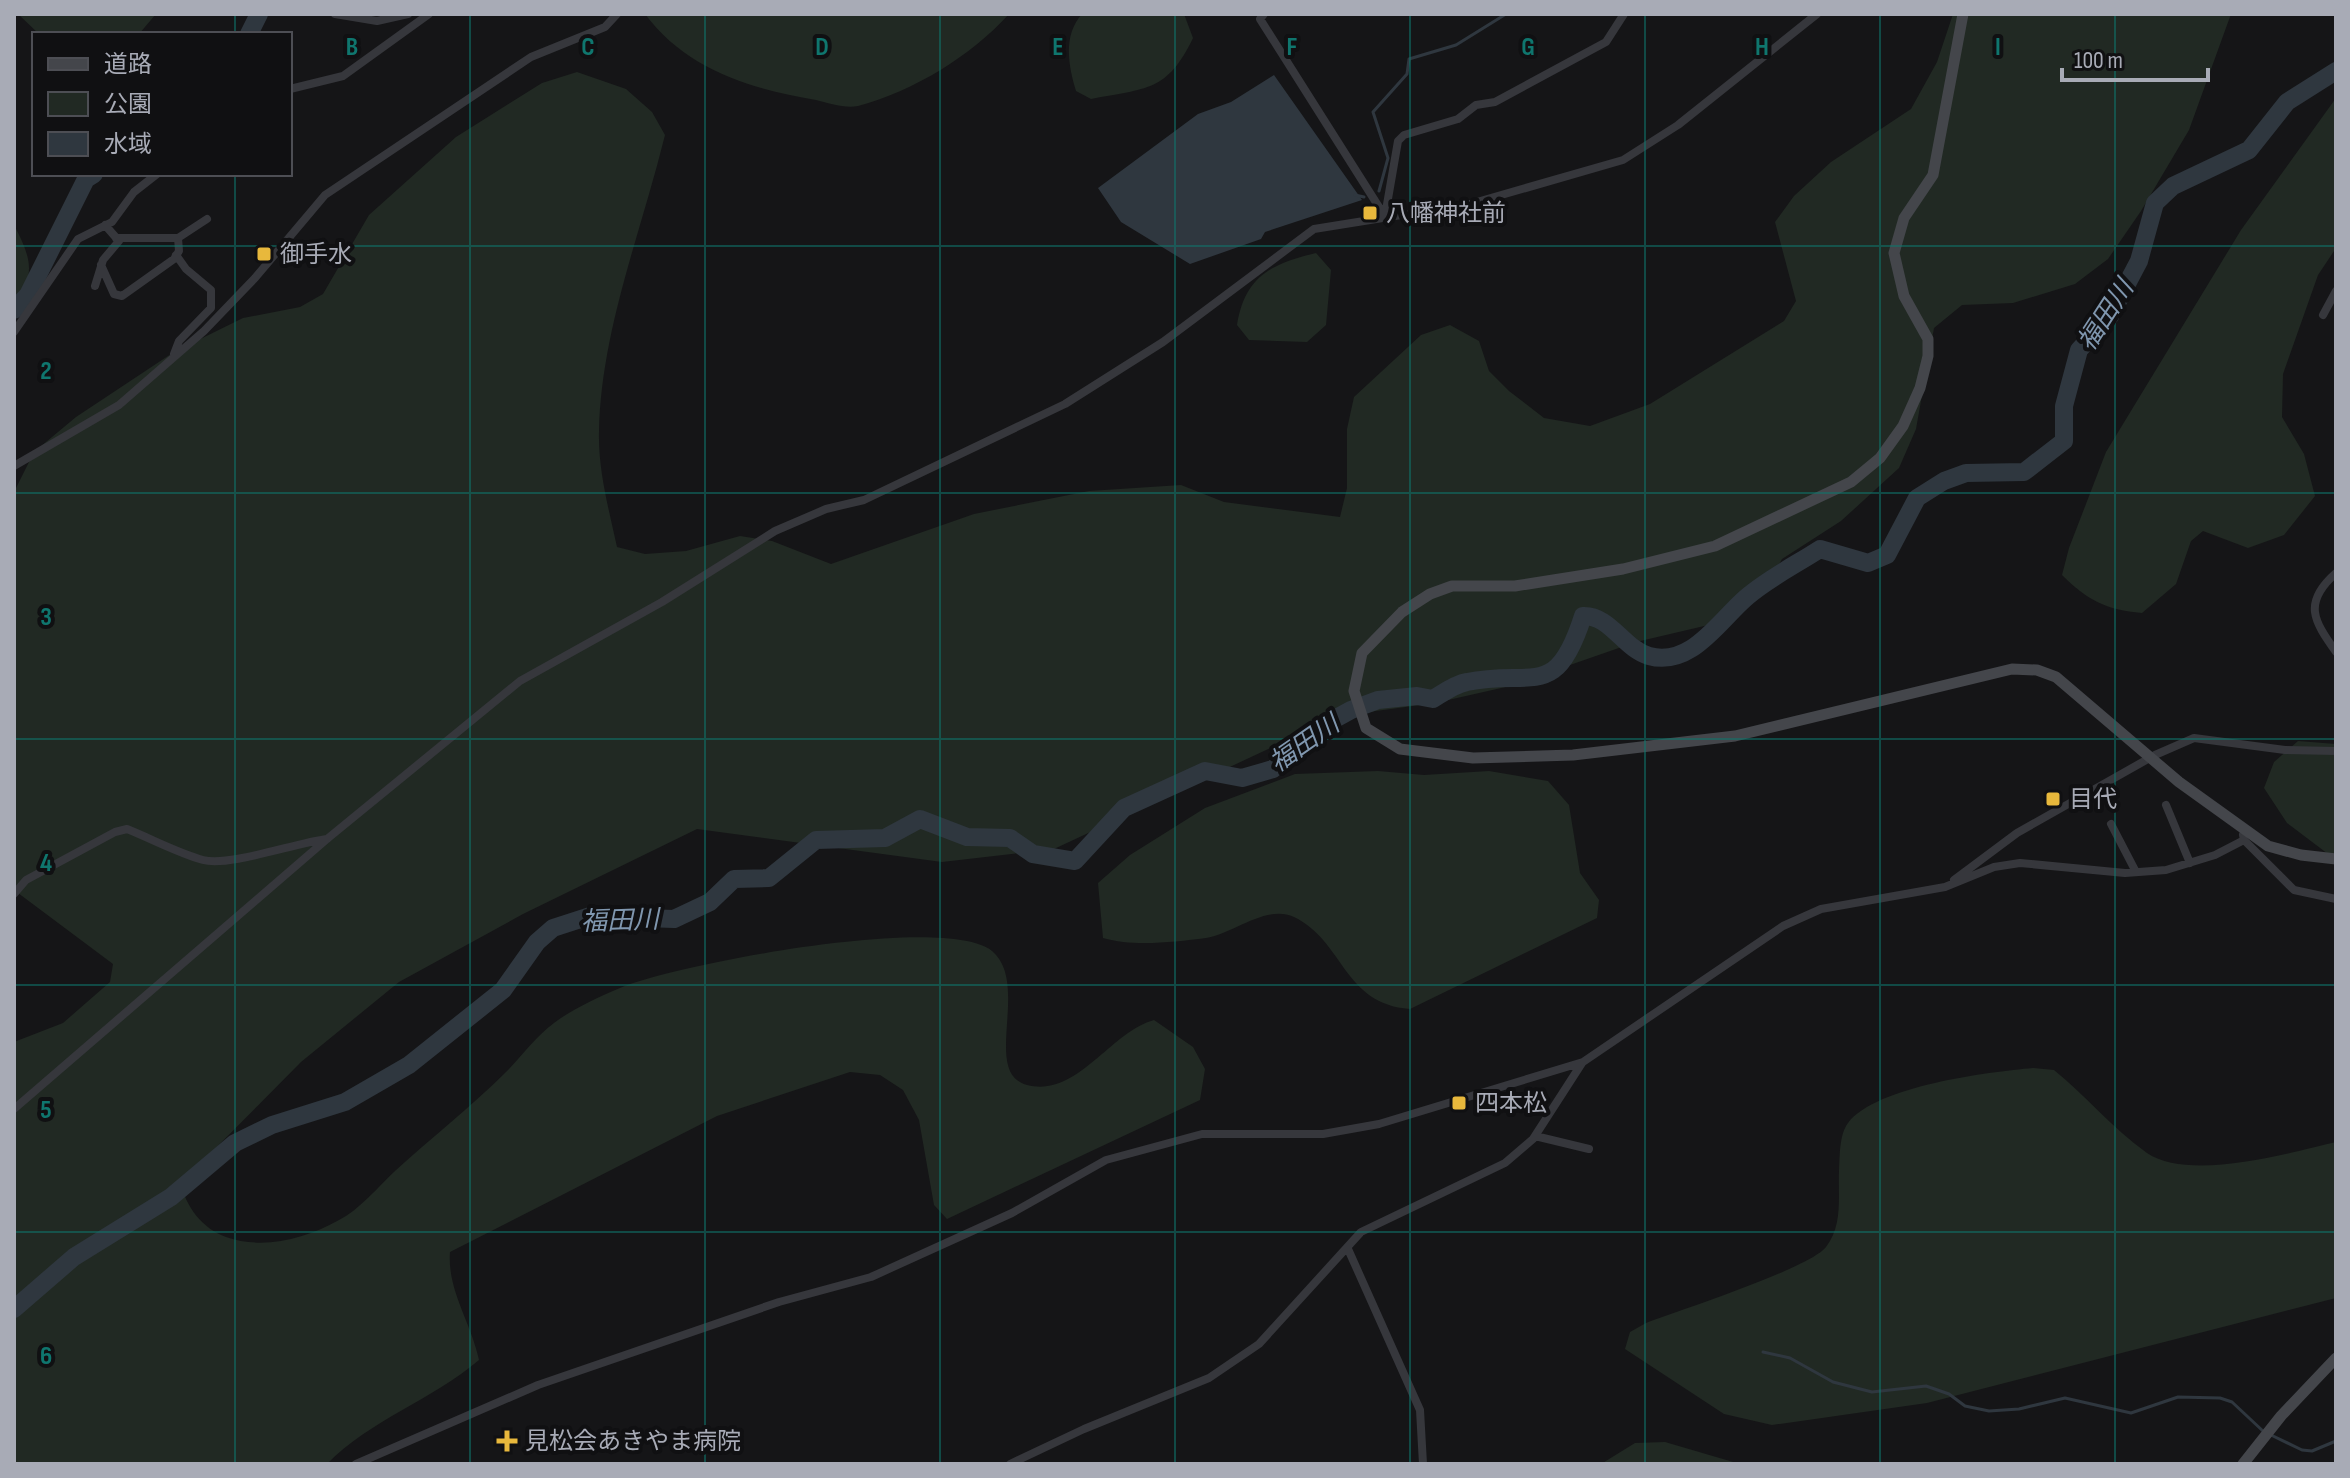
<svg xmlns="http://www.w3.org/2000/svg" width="2350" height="1478" font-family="'Sofia Sans Condensed','Noto Sans JP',sans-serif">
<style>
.green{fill:#212923}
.water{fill:#2f373f}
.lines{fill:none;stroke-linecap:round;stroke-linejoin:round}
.stream{stroke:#2f373f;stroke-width:3}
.river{stroke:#2f373f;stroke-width:18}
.street{stroke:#36373c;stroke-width:8}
.secondary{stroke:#44464b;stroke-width:11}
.grid{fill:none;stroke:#0f766e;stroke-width:2;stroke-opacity:0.55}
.poi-dot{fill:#e8b83c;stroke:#101012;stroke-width:3}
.labels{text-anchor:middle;stroke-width:8;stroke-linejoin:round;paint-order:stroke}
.poi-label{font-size:24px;fill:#a8abb6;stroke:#101012;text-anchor:start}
.water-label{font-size:26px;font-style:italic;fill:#8097af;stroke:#101012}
.grid-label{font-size:26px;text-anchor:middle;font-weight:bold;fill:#0f766e;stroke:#101012;stroke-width:8;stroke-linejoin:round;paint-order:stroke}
</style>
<rect width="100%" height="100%" fill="#151517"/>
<path class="green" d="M18,14H156L139,34H39Z
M645,14H1009C971,56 914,91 858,106C846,109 828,103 816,100C750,89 686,69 645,14Z
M1082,14H1184L1193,38C1167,92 1147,88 1091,99L1076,91C1068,65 1063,35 1082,14Z
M1953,14H2231L2189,130L2141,211L2108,259L2075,284L2013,303L1962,305L1934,328L1916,429L1899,468L1841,521L1782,559L1766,588L1717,623L1636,642L1510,686L1435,703L1339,716L1054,849L942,862L697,829L523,914L399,982L301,1062L181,1183C185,1206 203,1229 226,1237C263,1250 305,1239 339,1220C359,1210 378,1187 395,1171C431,1138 471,1107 506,1072C522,1056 536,1036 554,1023C572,1009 599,997 620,988C677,964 945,913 992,951C1031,984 981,1073 1027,1085C1077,1098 1110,1032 1154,1020L1193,1047L1205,1069L1200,1100L947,1219L934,1205L919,1120L903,1090L880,1075L850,1072L717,1116L450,1252C447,1290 471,1322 479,1360C432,1400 370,1420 327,1464H14V1042L63,1023L110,982L113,964L14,890V492L34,452L76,417L174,352L243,318L300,307L323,294L369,215L456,137L542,83L577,72L626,89L652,112L665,135C641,233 601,330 599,432C598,470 609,510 617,547L645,554L686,551L740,536L772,541L831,564L974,514L1089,491L1181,485L1224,502L1340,517L1347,488V429L1354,397L1421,335L1450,325L1479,341L1489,371L1509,391L1544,418L1590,426L1650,404L1784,321L1796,301L1775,222L1794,196L1831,162L1911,109L1937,62Z
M2336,98V248L2318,275L2283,374L2282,417L2304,454L2315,496L2284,535L2248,548L2203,531L2191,541L2176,584L2142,613C2106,610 2087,600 2062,575L2069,548L2106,452L2241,230Z
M14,225C34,263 34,274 14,313Z
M1316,253L1331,270L1326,325L1307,342L1249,340L1237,325C1245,276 1271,264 1316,253Z
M2298,741L2336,744V860L2287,823L2264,788L2274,762Z
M1378,771L1424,775L1489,771L1548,781L1569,805L1580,873L1599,900L1597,918L1410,1009C1343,1004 1344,941 1294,917C1266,904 1233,934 1206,938C1173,942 1134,947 1103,938L1098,883L1130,855L1205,808L1295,774Z
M2033,1068L2054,1070C2086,1096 2113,1129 2147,1153C2190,1182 2289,1153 2336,1142V1298L1927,1403L1772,1425L1724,1414L1625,1349L1630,1332L1646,1323C1678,1311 1810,1268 1826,1247C1843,1225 1838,1197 1839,1171C1840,1156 1839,1135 1848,1123C1876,1086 1988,1072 2033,1068Z
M1665,1442L1740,1464H1601L1635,1443Z"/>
<path class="water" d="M1274,75L1362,200L1265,232L1261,239L1190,264L1121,222L1098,188L1198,114L1231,102Z"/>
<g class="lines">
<path class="stream" d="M1379,191L1388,158L1373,112L1407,74L1409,59L1456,45L1506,14
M1355,195L1364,197
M1763,1352L1790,1358L1833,1382L1872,1392L1926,1386L1949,1394L1965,1406L1989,1411L2019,1409L2065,1398L2131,1413L2178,1397L2220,1398L2232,1402L2264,1432
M2271,1435L2302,1450L2312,1451L2336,1441"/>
<path class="river" d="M249,34L259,14
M14,310L28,295L86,179L94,174
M14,1309L74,1257L171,1197L235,1143L272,1125L345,1102L409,1065L503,990L537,942L553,928L590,916L674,919L710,902L734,879L769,878L816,840L885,838L920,819L967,837L1010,838L1033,854L1075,861L1124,808L1205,771L1242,778L1273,769L1322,726L1351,710L1378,700L1417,696L1433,699C1443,693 1455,684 1467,682C1534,669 1556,701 1583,616C1610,615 1624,649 1649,656C1692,668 1720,619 1748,596C1769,578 1797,564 1820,549L1868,563L1887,555L1917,498L1944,481L1966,473L2024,472L2064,441V406L2079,350L2110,316L2139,261L2155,203L2173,186L2249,150L2287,102L2336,71"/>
<path class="street" d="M335,14L377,21L408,14
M1264,14L1260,19L1384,215
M290,89L343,76L429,14
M1385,216L1398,141L1404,135L1458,119L1476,105L1495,102L1606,42L1624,14
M116,238H178L207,219
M101,265L114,294L122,296L174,259L179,251L178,238
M95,286L103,260L119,241L105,225
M2323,315L2336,291
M14,332L78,239L112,222L134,192L157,174
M174,354L179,341L211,308V290L186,269L176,255
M14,466L119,405L204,331L255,278L325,195L531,57L605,27L617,14
M2336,573C2302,603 2314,621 2336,652
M2166,805L2190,863
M2111,824L2136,872
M2243,835L2244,840L2294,890L2336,899
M1954,880L2017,833L2155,755L2194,738L2285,750L2336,751
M14,894L26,880L115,832L127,829C152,839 178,853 203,860C229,867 295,843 327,839
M14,1109L327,839L520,681L662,602L775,531L826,509L864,500L1065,404L1163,342L1314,229L1470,204L1623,160L1678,125L1817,14
M1535,1136L1589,1149
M1348,1249L1420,1410L1423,1464
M356,1464L538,1385L779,1302L871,1277L1012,1213L1106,1160L1202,1134H1323L1379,1124L1583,1062L1783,926L1821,909L1945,887L1994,867L2020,863L2125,873L2166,870L2215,855L2244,840
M1010,1464L1084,1429L1209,1378L1259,1344L1361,1232L1505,1163L1533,1139L1582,1063"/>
<path class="secondary" d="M1963,14L1933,175L1904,218L1894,253L1904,296L1928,339V356L1920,388L1903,426L1880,458L1851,482L1715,546L1623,569L1515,586H1452L1430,594L1402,612L1362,653L1354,691L1366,728L1400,749L1473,758L1573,755L1735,736L2012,669L2037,670L2056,677L2179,782L2268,846L2301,855L2336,859
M2243,1464L2281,1416L2336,1358"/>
</g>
<path class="grid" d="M235,14V34M470,14V1464M705,14V1464M940,14V1464M1175,14V1464M1410,14V1464M1645,14V1464M1880,14V1464M2115,14V1464M235,174V1464M14,246H2336M14,493H2336M14,739H2336M14,985H2336M14,1232H2336"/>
<g class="poi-dot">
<rect x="1362" y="205" width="16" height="16" rx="4"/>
<rect x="256" y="246" width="16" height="16" rx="4"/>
<rect x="2045" y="791" width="16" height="16" rx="4"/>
<rect x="1451" y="1095" width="16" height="16" rx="4"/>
<path d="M503 1429h8v8h8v8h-8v8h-8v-8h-8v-8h8z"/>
</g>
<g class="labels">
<g class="poi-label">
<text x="1386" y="221">八幡神社前</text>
<text x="280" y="262">御手水</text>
<text x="2069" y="807">目代</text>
<text x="1475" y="1111">四本松</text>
<text x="525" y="1449">見松会あきやま病院</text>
</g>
<g class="water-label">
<text transform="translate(2105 315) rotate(-57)" y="9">福田川</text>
<text transform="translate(1304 743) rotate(-35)" y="9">福田川</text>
<text transform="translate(620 920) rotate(-2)" y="9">福田川</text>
</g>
</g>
<g class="grid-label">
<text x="352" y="55">B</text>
<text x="588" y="55">C</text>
<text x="822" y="55">D</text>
<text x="1058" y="55">E</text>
<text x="1292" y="55">F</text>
<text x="1528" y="55">G</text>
<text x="1762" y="55">H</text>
<text x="1998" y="55">I</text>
<text x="46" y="379">2</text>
<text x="46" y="625">3</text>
<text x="46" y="871">4</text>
<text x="46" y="1118">5</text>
<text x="46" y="1364">6</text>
</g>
<rect width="2350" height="1478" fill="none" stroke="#a8abb6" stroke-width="32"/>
<rect x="32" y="32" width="260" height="144" fill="#101012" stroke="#4d4e54" stroke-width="2"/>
<rect x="48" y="58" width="40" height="12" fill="#44464b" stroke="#4d4e54" stroke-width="2"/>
<text x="104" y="72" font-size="24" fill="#a8abb6">道路</text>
<rect x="48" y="92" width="40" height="24" fill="#212923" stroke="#4d4e54" stroke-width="2"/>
<text x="104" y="112" font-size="24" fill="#a8abb6">公園</text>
<rect x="48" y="132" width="40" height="24" fill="#2f373f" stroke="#4d4e54" stroke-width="2"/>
<text x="104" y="152" font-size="24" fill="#a8abb6">水域</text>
<path d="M2062 68v12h146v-12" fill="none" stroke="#a8abb6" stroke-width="4"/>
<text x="2074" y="68" font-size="24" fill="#a8abb6" stroke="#101012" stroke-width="6" paint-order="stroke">100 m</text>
</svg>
